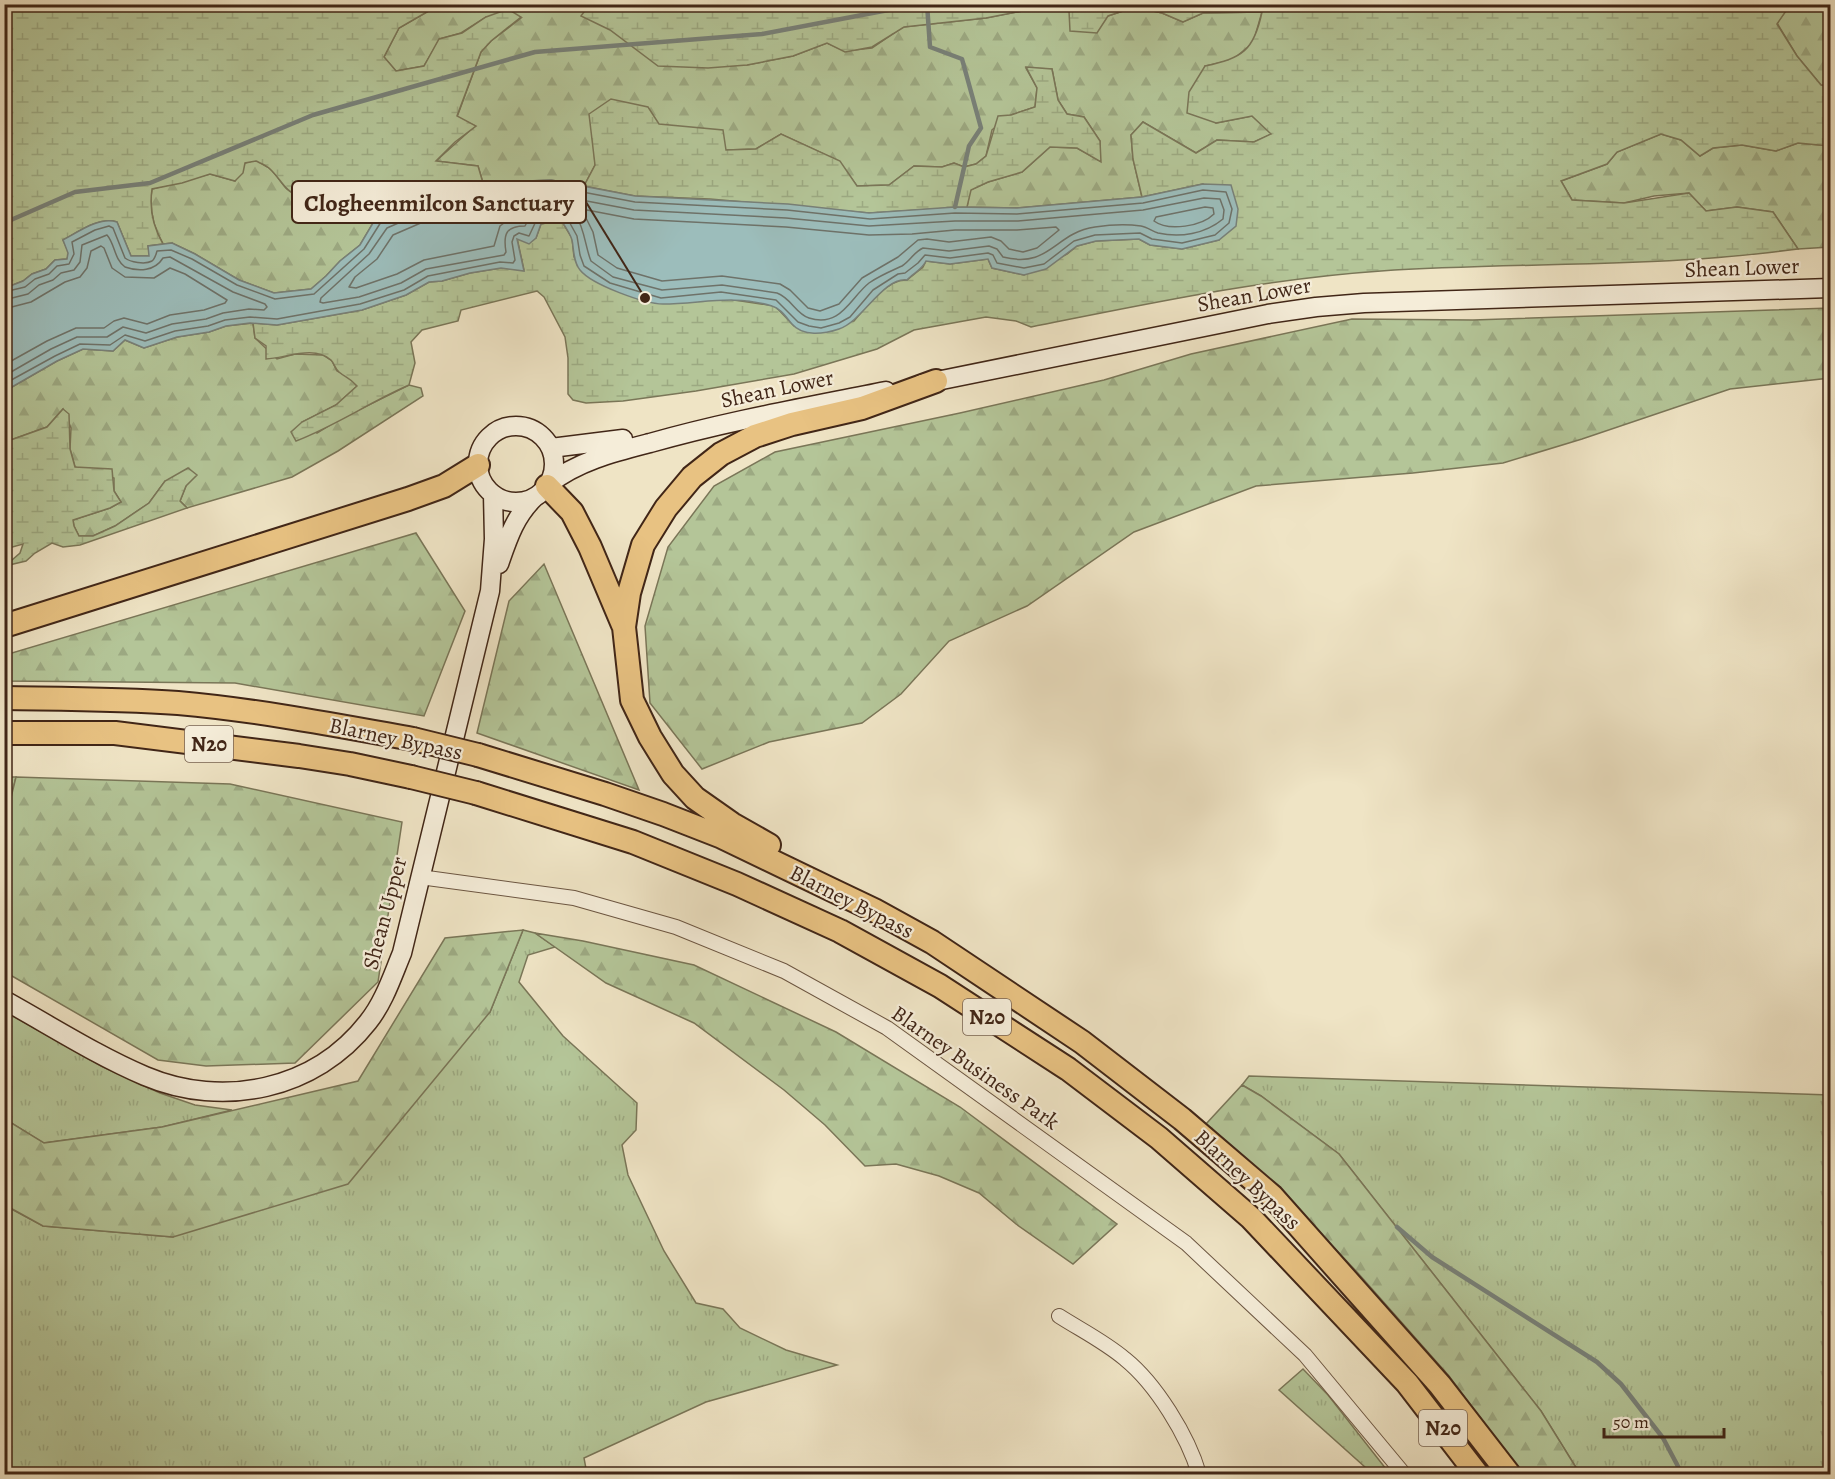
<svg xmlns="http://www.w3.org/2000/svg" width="1835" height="1479" font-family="Alegreya,serif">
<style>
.grass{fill:url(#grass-tufts);stroke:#7a7658;stroke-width:1.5}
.forest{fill:url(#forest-firs);stroke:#7a7658;stroke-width:1.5}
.wetland{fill:url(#wetland-marsh);stroke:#7a7658;stroke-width:1.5}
.water{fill:#9cbdbb;stroke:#788179;stroke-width:1.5}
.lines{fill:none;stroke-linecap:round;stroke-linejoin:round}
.shore{stroke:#6e7269;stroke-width:1.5}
.stream{stroke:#788179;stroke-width:4.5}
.minor-casing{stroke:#6c5642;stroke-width:16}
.secondary-casing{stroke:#412617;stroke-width:21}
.trunk-casing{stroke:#412617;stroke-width:26}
.minor{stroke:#f5edd9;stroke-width:14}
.secondary{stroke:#f5edd9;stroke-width:18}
.trunk{stroke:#e8c282;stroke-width:22}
.trunk-bridge-casing{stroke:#412617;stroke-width:26;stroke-linecap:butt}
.trunk-bridge{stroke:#e8c282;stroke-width:22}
.labels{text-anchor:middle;stroke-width:4.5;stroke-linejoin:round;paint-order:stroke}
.shield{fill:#f5edd9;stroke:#776251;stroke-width:1.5}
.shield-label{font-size:21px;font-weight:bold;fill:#412617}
.street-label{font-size:22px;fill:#412617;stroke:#f5edd9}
.leader{fill:none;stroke:#412617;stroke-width:2}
.callout-dot{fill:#412617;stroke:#f5edd9;stroke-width:2}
.callout{fill:#f5edd9;stroke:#412617;stroke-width:2}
.callout-label{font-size:24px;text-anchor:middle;font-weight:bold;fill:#412617}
</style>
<defs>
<pattern id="grass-tufts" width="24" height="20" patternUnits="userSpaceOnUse" patternTransform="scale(1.5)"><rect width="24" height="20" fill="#b4c598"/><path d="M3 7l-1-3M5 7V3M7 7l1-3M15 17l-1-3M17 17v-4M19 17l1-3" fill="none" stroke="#9ca982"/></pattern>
<pattern id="forest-firs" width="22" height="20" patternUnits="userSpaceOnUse" patternTransform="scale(1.5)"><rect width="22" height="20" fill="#b4c598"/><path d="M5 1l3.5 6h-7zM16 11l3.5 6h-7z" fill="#9ca982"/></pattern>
<pattern id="wetland-marsh" width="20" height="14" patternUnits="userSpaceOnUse" patternTransform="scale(1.5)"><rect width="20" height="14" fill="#b4c598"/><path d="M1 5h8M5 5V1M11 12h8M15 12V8" fill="none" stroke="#9ca982"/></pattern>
</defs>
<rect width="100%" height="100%" fill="#efe4c5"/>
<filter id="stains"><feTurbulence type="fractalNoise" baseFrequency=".00333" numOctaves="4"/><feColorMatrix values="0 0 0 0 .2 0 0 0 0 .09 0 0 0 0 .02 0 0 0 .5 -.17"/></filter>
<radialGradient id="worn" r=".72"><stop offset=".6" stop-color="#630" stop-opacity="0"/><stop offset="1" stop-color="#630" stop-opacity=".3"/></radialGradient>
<path class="grass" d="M5,777H16L5,822Z
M523,930L535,933L555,947L528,955L519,982L563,1036L637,1103L636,1130L622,1145L628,1175L664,1251L696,1303L723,1309L740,1328L786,1350L837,1365L706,1402L584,1458L587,1474H5L4,1205L43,1226L173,1237L490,1012Z
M4,1011L101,1066L160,1093L195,1105L232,1110L162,1127L43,1143L5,1119Z
M1249,1076L1830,1095V1474H1580L1541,1411L1339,1154L1261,1096L1242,1085Z
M1303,1369L1328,1395L1390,1474H1369L1366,1468L1279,1390Z"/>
<path class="forest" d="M439,5H589L582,16L747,65L793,56L827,43L845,51L872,48L903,27L986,18L1038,8L1108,16L1135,7L1162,13L1183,22L1203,13L1262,12L1253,43L1232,60L1205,66L1216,123L1252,116L1272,134L1254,142L1217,140L1196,153L1143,122L1131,135L1133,159L1142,197L1017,208L967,207L970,190L988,182L1022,172L1050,147L1077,148L1100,161V141L1084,117L1067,114L1058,100L1052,69L1026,68L1037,88L1035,107L1011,115L992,130L986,156L976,164L964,167L954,163L942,167L914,166L889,185L857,186L839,161L781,134L756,149L726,150L594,148L595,165L584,186L551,180L483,183L478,166L436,161L475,126L457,117L481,52L491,41L521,18L486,17L461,33L440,39L424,66L396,71L384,57L399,28Z
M1790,5H1830V87L1821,85L1797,56L1777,23Z
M1661,134L1681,140L1700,156L1713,148L1742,145L1776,151L1798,143L1830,146V247L1798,249L1773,212L1737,207L1706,211L1689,193L1654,196L1624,203L1572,200L1561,181L1607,164L1617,152Z
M256,160C260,163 265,165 269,168C287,184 287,206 318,186L328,187L339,183L349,186L351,202L344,210L363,217L376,218L360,245L340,261L326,276L311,289L274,293L239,280L195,254L172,243L163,244C153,227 149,209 152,189L210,174L235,181L245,163Z
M1830,308V378L1730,389L1582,439L1503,463L1413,473L1256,486L1134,532L1027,606L949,641L901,694L862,723L769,742L702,769L650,703L645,626L668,547L714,486L775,452L960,413L1104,380L1191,354L1352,319L1473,320Z
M253,323L255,338L277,359L295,354L323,355L332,361L337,371L349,377L357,386L336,405L302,422L317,433L338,420L409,385L421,388L423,396L338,451L292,477L187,508L180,501L186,486L165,481L149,503L115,526L93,536H79L74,526L73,520L110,508L121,502L114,491V478L75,467L70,449L71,428L63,409L47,427L5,442V391L57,361L83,349L113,351L125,340L144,348L177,337L209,332L226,326Z
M416,533L465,611L424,716L235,683L5,681V655Z
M544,564L639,790L477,733L509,601Z
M16,777L230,784L402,822L378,982L295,1063L206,1066L158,1060L5,972V822Z
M523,930L490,1012L348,1184L173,1237L43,1226L5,1205V1119L44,1143L162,1127L358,1081L445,938Z
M535,933L583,941L694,965L836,1032L960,1107L1117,1224L1073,1264L1016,1224L979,1193L939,1176L896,1164L865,1166L825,1125L784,1090L694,1023L606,983Z
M1242,1085L1261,1096L1339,1154L1541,1411L1580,1474H1521L1449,1376L1357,1272L1271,1181L1206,1124Z"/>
<path class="wetland" d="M5,5H439L399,28L384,57L396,71L424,66L439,39L462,33L486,17L508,9L521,17L491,41L481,52L457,116L476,126L455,142L436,161L478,166L483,183L455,184L376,218L363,217L354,223L344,221L340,217L351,202L349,186L339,183L328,187L318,186C287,206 287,184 269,168C265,165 260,163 256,161L245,163L243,173L235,181L210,174L182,183L152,189C149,209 153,227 163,244L148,246L150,256H131L117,222C100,216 78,232 63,240L69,253L67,259L55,260L46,269L32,274L23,281L5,288Z
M589,5H1790L1777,24L1797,56L1821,85L1830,87V146L1798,143L1776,151L1742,145L1713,148L1700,156L1681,140L1661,134L1617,152L1607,164L1561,181L1572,200L1624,203L1689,193L1706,211L1737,207L1773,212L1798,249C1765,253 1732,257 1699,259C1593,266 1487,264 1381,271C1263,279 1147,304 1031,327L1016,321L986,317L914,330L877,349L794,374L696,391L623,401L586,403L573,400L568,394V358L565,337L544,297L537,291L461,310L458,321L422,330L411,342L415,363L409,385C370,402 335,426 296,441L291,432L302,422L336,405L357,386C349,377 346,378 339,372C335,369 334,363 331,360C314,345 286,358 266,359V346L255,338L253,323L277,325L362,310L406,295L429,282L442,281L470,273L501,268L524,270L517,238H536L541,224L561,220L572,238L574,257L698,301L721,298L775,306L794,326L854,321C865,308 888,278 907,280L923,267L926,261L950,264L988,259L992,268L1024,275L1067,254L1077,246L1096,241L1139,239L1150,245L1182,249L1219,240L1203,184L1142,197L1133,159L1131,135L1143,122L1196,153L1217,140L1254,142L1271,134L1252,116L1216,123L1187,113L1189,92L1205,66C1242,58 1254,51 1262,12L1203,13L1183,22L1162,13L1135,7L1108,16L1097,33L1070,31L1069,11L1038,8L986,18L904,27L872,47L845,52L827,43L793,56L747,65L708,68L658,66L610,30L581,16Z
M1026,67L1052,69L1058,100L1067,114L1084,117L1100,141L1101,162L1077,148L1050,147L1022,172L988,182L971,190L967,207L869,213L710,199L635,196L584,186L595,165L589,114L611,99L648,107L659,124L723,130L726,150L756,149L781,134L840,161L857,186L889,185L914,166L942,167L954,163L964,167L976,164L986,156L998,116L1011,115L1035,107L1037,88Z
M63,409L69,414L70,449L75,467L112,469L114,491L121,502L110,508L73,520L74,526L79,536H93L115,526L149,503L165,481L188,468L197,475L186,486L180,501L187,508L80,545L63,547L52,543L35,553L26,561L5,566L20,553L23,544L5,549V442L47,427Z"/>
<path class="water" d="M551,180L635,196L788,204L869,213L955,207L1017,208L1142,197L1203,184L1231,185L1238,209L1236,226L1219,240L1182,249L1150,245L1139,239L1096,241L1077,246L1046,269L1024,275L992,268L988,259L950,264L926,261C922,270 913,273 907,280C883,277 862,322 839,329C824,334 803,337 792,324C786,317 780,308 772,306C733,294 701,304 663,304C645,304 592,285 580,270C573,262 574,249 572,240C570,233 565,226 561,220L541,224L536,238L529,244L517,239L524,271L501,268L470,273L442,281L429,282L406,295L362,310L277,325L250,323L226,326L209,332L177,337L144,348L125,340L113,351L83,349L57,361L5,391V288L23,281L32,274L46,269L55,260L67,259L68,253L63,240C78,232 100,216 117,222L131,256H149L148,246L172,243L195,254L239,280L274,293L311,289L326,276L340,261L360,245L376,218L455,184Z"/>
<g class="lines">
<path class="shore" d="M550,194L634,210L786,218L869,226L955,221H1018L1143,210L1204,198L1220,199L1224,210L1223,219C1205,234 1180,238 1158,233C1152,231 1147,227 1141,226C1127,224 1108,225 1095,227C1054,233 1050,269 1003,257L997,249L989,246L949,251L923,248C914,252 910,261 902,266C891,271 879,276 869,283C850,298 841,328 809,318C796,314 791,298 777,293L722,285L662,290L613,277L591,261C582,240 585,201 550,208C536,211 531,213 525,226C506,226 503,234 506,252L504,255L426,269L401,283L359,297L323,303L320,302L321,298L369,254L387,228L458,197Z
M522,204L525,207L519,216L508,220L500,226L494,246L424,260L397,274L356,288L349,287L355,277L377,259L393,235L460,206Z
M1205,207L1213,208L1214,214C1202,226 1169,232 1154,221L1156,217Z
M587,210L634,219L786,227L869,235L912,234L955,230H1017L1056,227L1059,230L1037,248L1023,252L1009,249L1001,241L991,237L949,242L927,239L918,240L898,257L862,278L839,304L820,311L808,308L790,290L780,284L722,276L662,281L617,268L598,255L593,232L584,214Z
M4,292L25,287L35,279L49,274L57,266L69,264L74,254L72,242L95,230L109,226L113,228L125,258C130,262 145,265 152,261C155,259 156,254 157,251L171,250L192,259L237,285L275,299L314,294L364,249L381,222L457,190L551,186L635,202L787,210L870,219L955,213L1017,214L1143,203L1203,190L1226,192L1232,209L1229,223L1215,235L1182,243L1152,239L1140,233L1095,235L1074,241L1044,264L1024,268L997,263L993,255L988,253L950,258L925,255L918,263L905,273L898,274L873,290L850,317L839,323L821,328L809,326L798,322L776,300L721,292L661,298L610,283L584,266L580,255L577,236L566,216L560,214L537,219L529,236L519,233L514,236L512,242L515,260L513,263L500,262L428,276L404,290L360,304L321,311L277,319L250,317L225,320L208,326L175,331L145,341L125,335L110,345L80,344L55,356L4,384
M4,300L28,294L39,285L53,280L61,273L74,270L80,262L82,245L107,235C115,244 114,259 125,267C139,272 155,271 163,258L170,257L233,292L265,304L267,307L264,310L249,309L223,313L206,319L172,324L146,333L123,327L107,337H77L51,349L4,376
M4,309L31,302L65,282L80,277L87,268L91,251L101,246L104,248L112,268L125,277L154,278L170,268L185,274L227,300L225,303L204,310L170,315L147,324L124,318L114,321L104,328H76L47,341L4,365"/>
<path class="stream" d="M927,4L930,47L962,59L981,128L969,146L955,207
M1359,4L1403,7L1429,4
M4,223L75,192L150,183L313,115L535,52L762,34L920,4
M1397,1227L1432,1257L1597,1362L1621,1384L1663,1438L1682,1474"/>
<g class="minor-casing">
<path id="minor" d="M420,877L574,898L676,927L784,971L887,1028L1186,1243L1305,1355L1404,1474
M1059,1316C1081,1330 1105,1342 1125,1359C1156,1384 1188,1436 1199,1474"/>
</g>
<g class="secondary-casing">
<path id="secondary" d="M922,384L1268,314L1316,307L1364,303L1830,288
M478 464a38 38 0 1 1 76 0a38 38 0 1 1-76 0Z
M551,448L623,439
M549,484C578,461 615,452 650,443C727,421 807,407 886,391
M499,564C508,538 515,516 535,497
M4,1000C51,1026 96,1055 145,1076C223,1109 315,1090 368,1022C384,1002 392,977 402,953L490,591L494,539L493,494"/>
</g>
<g class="trunk-casing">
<path id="trunk" d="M547,486L572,512L590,547L623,625
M4,626L408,499L444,486L478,465
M4,698C62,699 120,699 178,703C257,710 335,725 413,739
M4,733H115L299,756L350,764L411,777
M478,755L605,794L663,814L722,837L832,890L874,910L932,942L1082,1042L1182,1119L1272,1196L1440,1385L1509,1474
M476,793L633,842L737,884L840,931L940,986L1068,1069L1159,1138L1251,1218L1407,1383L1477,1474
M769,845L732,824L695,798L673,774L650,737L632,700L624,627L629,593L643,545L666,508L692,477L721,454L755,436L792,424L862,408L936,381"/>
</g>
<use href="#minor" class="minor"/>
<use href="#secondary" class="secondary"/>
<use href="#trunk" class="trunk"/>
<g class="trunk-bridge-casing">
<path id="trunk-bridge" d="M413,739L478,755
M411,777L476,793"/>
</g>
<use href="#trunk-bridge" class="trunk-bridge"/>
</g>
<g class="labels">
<g class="shield">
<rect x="185" y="726" width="48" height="36" rx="4.5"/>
<rect x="963" y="999" width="48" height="36" rx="4.5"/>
<rect x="1419" y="1410" width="48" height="36" rx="4.5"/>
</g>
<g class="shield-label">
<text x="209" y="751">N20</text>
<text x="987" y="1024">N20</text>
<text x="1443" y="1435">N20</text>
</g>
<g class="street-label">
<text transform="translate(1742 267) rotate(-2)" y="8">Shean Lower</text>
<text transform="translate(1254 294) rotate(-10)" y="8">Shean Lower</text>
<text transform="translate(777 388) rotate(-12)" y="8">Shean Lower</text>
<text transform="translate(396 738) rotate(12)" y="8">Blarney Bypass</text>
<text transform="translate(852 901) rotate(27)" y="8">Blarney Bypass</text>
<text transform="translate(384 913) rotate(-75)" y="8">Shean Upper</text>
<text transform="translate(976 1067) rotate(35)" y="8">Blarney Business Park</text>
<text transform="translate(1248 1179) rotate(43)" y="8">Blarney Bypass</text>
</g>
</g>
<path class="leader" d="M645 298L586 202"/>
<circle class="callout-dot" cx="645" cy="298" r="6"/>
<rect class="callout" x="292" y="181" width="294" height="42" rx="6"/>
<g class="callout-label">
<text x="439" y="211">Clogheenmilcon Sanctuary</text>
</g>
<rect width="1835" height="1479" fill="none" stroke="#efe4c5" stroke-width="24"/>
<rect x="6" y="6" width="1823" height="1467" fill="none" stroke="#412617" stroke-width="3"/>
<rect x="12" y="12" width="1811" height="1455" fill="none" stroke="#412617" stroke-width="1.5"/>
<path d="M1604 1428v9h120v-9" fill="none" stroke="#412617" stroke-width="3"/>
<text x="1613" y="1428" font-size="18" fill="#412617" stroke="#f5edd9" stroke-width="4.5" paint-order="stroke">50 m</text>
<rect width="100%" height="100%" filter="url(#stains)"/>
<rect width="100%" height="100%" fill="url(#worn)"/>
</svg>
